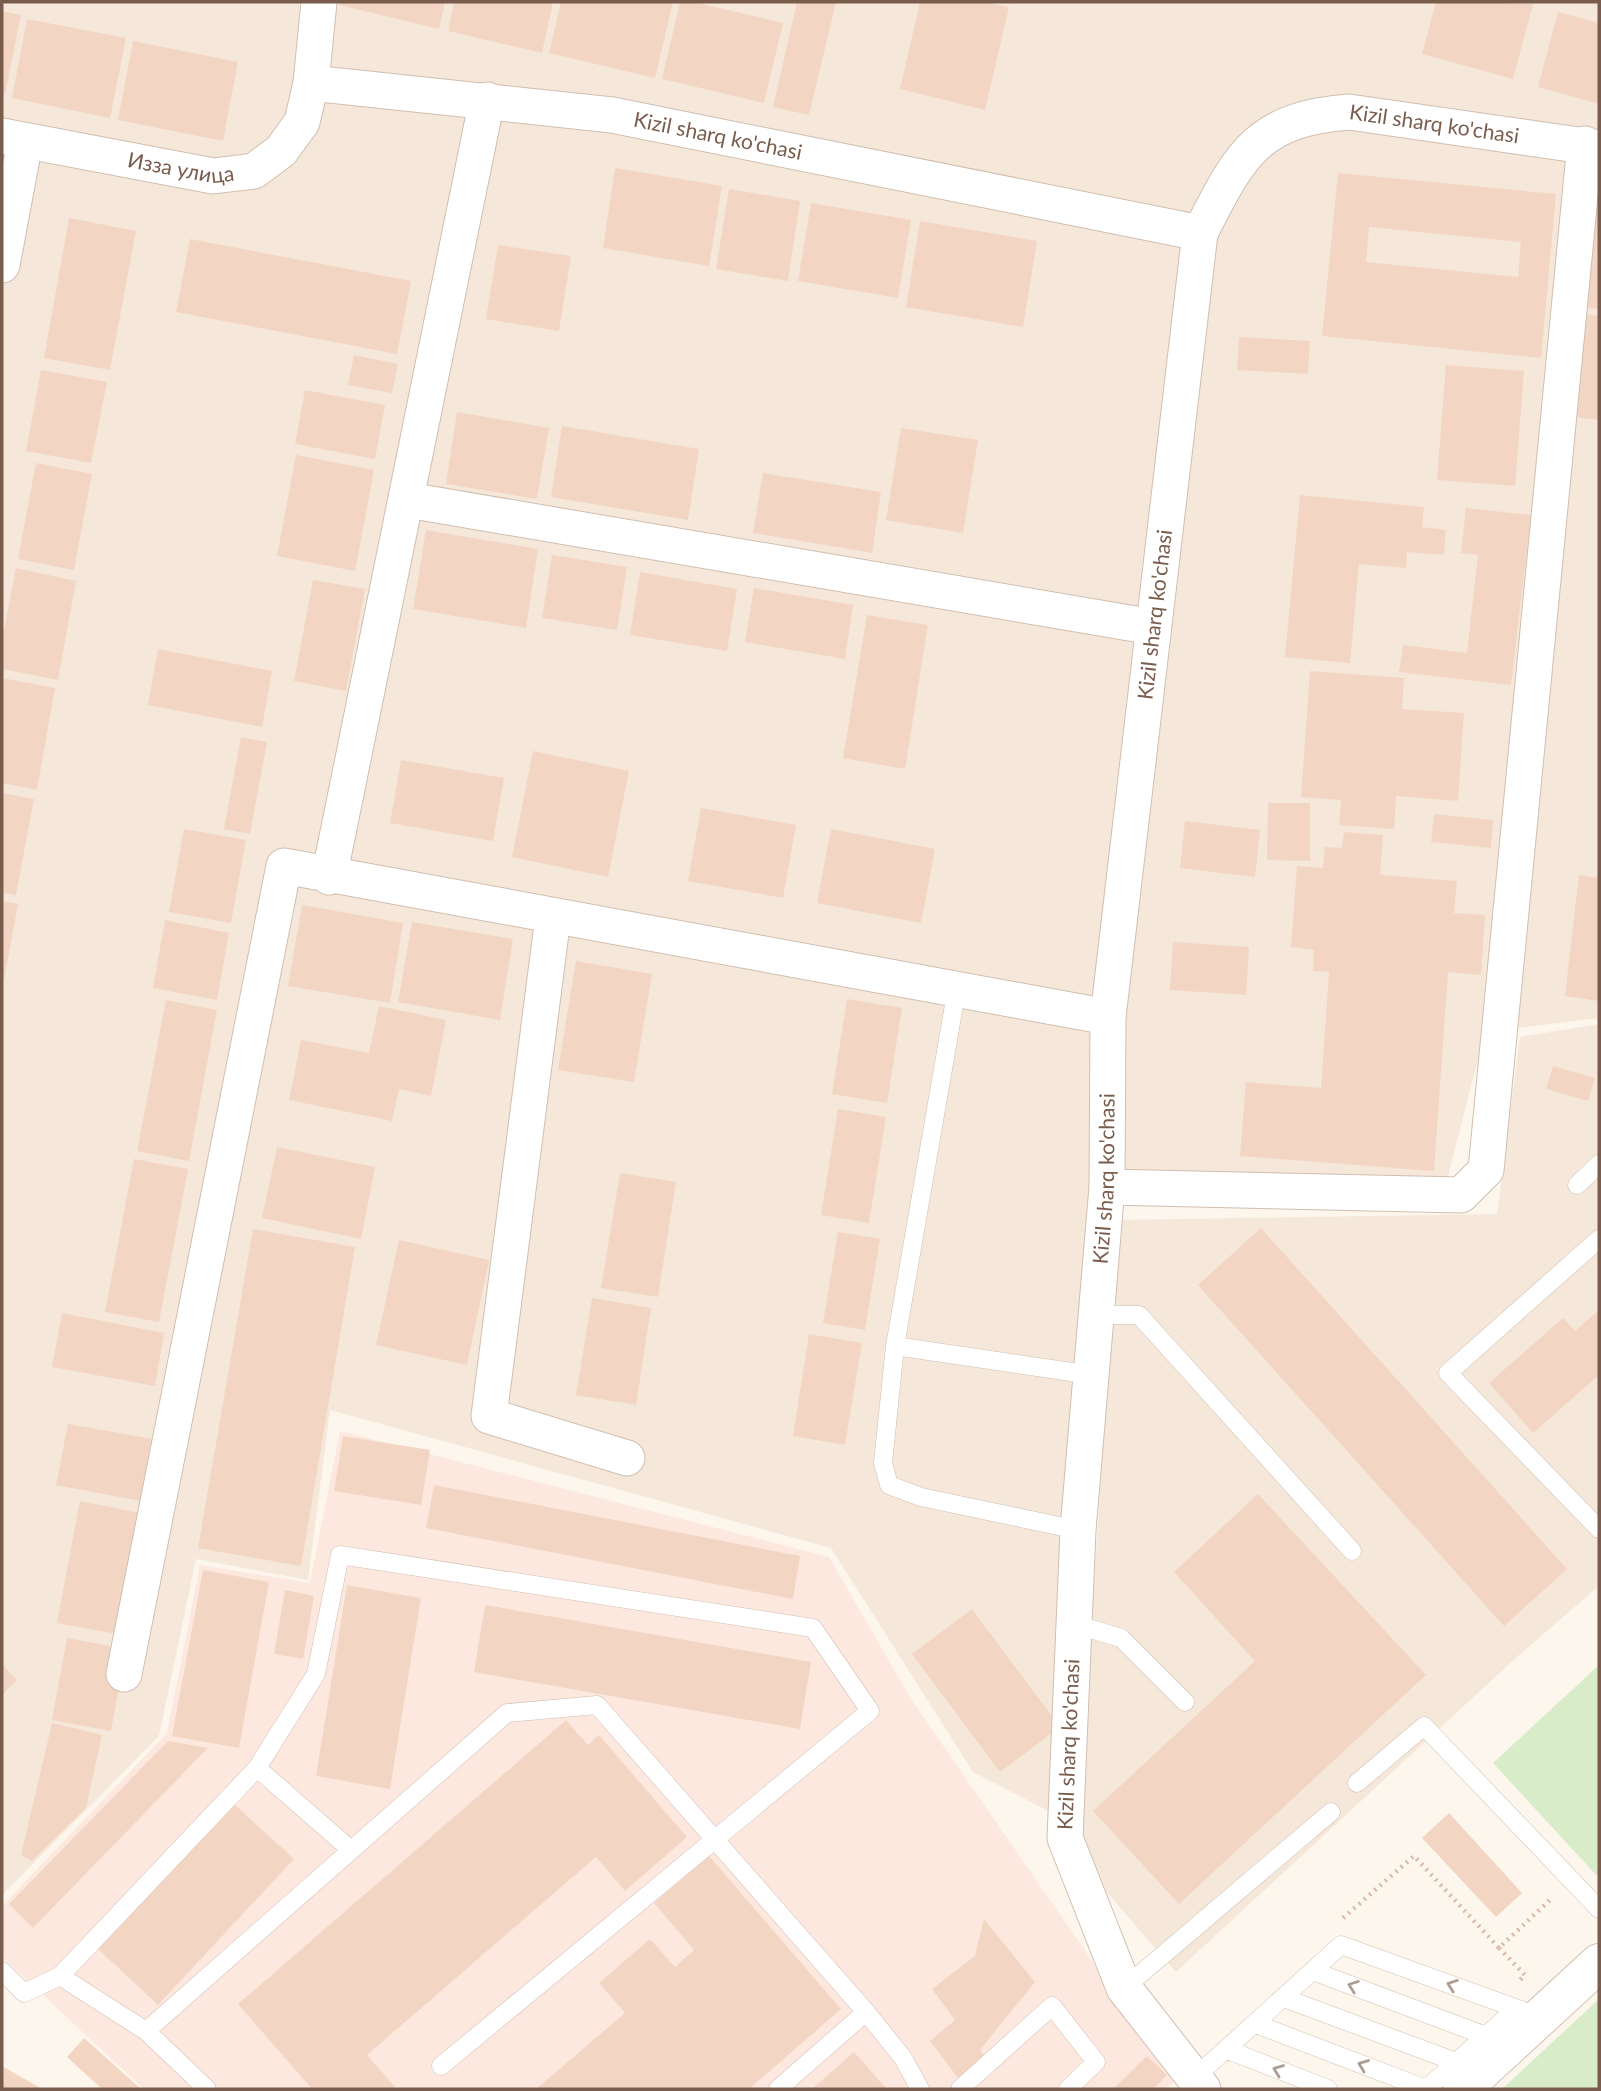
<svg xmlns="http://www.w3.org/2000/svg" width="1601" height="2091" font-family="Lato,sans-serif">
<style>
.residential{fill:#f5e8da}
.commercial{fill:#fde8e0}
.green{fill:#d8ecc9}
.building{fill:#f3d5c3;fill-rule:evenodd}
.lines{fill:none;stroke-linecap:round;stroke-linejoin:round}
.lane-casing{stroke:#d1beb0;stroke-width:19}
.street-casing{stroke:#d1beb0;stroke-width:37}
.secondary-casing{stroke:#d6c0b0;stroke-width:40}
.path{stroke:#d9b8a5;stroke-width:4.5;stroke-dasharray:2 5;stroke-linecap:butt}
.lane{stroke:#fff;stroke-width:18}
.street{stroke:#fff;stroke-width:35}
.secondary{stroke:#fff;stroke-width:38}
.oneway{stroke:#af9d94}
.labels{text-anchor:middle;stroke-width:7;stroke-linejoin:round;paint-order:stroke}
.street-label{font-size:21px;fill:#7a5c4d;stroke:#fffaf3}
</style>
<rect width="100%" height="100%" fill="#fdf6ec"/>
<path class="residential" d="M2,2H1599V1018L1485,1032L1447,1180L1094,1170L1056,1815L973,1772L831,1548L330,1410L308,1580L196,1559L159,1736L2,1895Z
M1599,1024V1586L1518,1656L1176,1972L1103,1888L1077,1839L1118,1220L1497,1214L1520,1037Z"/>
<path class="commercial" d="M340,1431L829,1557L911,1699L1175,2081L1166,2089H144L2,1957V1906L167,1733L200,1565L310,1583Z"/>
<path class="green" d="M1599,1665V1878L1493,1763Z
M1599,1999V2089H1502Z"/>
<path class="building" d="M340,2H445L439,29L339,5Z
M454,2H553L542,53L448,31Z
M561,2H673L655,78L549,53Z
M680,2H694L783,23L764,103L662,79Z
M797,2H836L809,115L773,107Z
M920,2H985L1009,7L985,110L900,89Z
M1436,2L1533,4L1513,79L1422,54Z
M2,11L21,15L5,95L2,94Z
M1558,12L1599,23V104L1538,87Z
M27,19L126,38L110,118L12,98Z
M133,41L238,62L223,141L118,120Z
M615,168L722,186L709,266L603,248Z
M1338,173L1556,194L1541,358L1322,336ZM1369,227L1521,242L1518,277L1366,262Z
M729,189L800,201L788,281L716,269Z
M811,203L911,220L898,298L798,281Z
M1588,203L1599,205V309L1575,306Z
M69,218L136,231L110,370L44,358Z
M920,221L1037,241L1023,327L906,307Z
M190,239L411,281L397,354L176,312Z
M498,245L571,256L559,331L486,319Z
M1573,313L1599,316V420L1560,415Z
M1239,337L1310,341L1308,374L1237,370Z
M354,355L398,364L392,393L348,385Z
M1446,365L1524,371L1515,486L1437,480Z
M41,370L107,382L91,463L26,451Z
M305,390L385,405L375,459L295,444Z
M457,412L549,428L537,499L446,484Z
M562,426L699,449L688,520L551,497Z
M901,428L978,440L963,533L886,520Z
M296,455L374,470L355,571L277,556Z
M36,463L92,474L74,570L18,559Z
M763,473L881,492L872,553L753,533Z
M1300,495L1424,507L1422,527L1446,530L1444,555L1407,552L1406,568L1359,564L1350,663L1285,657Z
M1466,508L1531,515L1511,685L1399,672L1403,645L1467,653L1478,555L1461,553Z
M426,530L538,549L526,628L413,609Z
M552,555L627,567L617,630L542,618Z
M16,568L76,581L58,680L2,669V641Z
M640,572L737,589L727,651L630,635Z
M313,580L365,589L346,691L294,681Z
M754,588L853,605L845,659L745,642Z
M867,615L928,625L905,769L843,758Z
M158,649L272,671L262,727L148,705Z
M1310,671L1404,678L1402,709L1464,713L1458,801L1396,796L1394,829L1339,825L1341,800L1301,797Z
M2,678L55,688L37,790L2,783Z
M241,737L267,742L250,834L224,829Z
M533,751L629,771L608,877L512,857Z
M401,760L504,778L493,841L390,823Z
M2,793L34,799L16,895L2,893Z
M1268,803H1310V861L1267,860Z
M701,808L796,825L783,898L688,881Z
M1434,814L1493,820L1491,848L1431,842Z
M1185,821L1260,830L1255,877L1180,868Z
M184,829L246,840L231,923L169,912Z
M831,829L935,849L921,923L817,903Z
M1344,832L1383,835L1380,875L1457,881L1454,913L1485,915L1481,975L1448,972L1434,1171L1240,1156L1246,1082L1321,1088L1329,972L1313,971L1314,950L1291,947L1297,866L1323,868L1325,847L1342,848Z
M1579,875L1599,878V1001L1565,996Z
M2,901L18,904L3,985H2Z
M302,905L403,923L390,1003L288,986Z
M165,920L229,933L217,1000L153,988Z
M412,922L513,939L500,1020L398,1002Z
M1173,942L1249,947L1246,995L1170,990Z
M576,961L652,974L634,1082L558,1070Z
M847,999L902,1008L887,1103L832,1094Z
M166,1000L217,1010L189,1161L137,1151Z
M379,1006L446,1020L431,1096L399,1089L392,1121L289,1100L301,1040L369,1053Z
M1553,1066L1595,1078L1588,1101L1546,1089Z
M838,1109L886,1117L869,1223L821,1215Z
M277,1147L375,1167L361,1239L262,1218Z
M134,1159L188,1169L159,1322L105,1312Z
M620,1173L676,1182L658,1297L601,1288Z
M1261,1228L1567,1569L1504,1626L1198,1285Z
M253,1229L355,1247L301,1566L198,1548Z
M838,1232L880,1239L865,1330L823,1323Z
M399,1240L489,1260L467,1365L376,1345Z
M592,1298L651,1308L636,1405L576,1395Z
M1599,1310V1375L1533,1433L1489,1383L1563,1318L1575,1331Z
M62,1313L164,1333L155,1386L52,1367Z
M809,1334L862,1343L845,1445L793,1436Z
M68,1424L152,1439L141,1501L56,1485Z
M343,1436L430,1450L421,1505L334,1491Z
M434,1485L800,1556L793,1599L426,1528Z
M1258,1494L1426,1675L1179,1904L1093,1811L1255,1661L1174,1572Z
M80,1501L145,1514L122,1635L57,1623Z
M203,1570L269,1582L239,1748L172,1736Z
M347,1585L421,1598L390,1789L316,1776Z
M285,1590L314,1596L303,1659L274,1654Z
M485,1605L811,1662L800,1729L474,1672Z
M972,1609L1060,1727L1000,1772L912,1654Z
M67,1638L126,1649L111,1731L52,1720Z
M2,1664L17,1680L2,1695Z
M566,1720L588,1745L599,1735L687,1837L625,1891L596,1857L367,2055L397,2089H312L238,2004Z
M52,1723L102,1735L86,1808L32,1861L21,1855Z
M168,1741L208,1748L33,1928L9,1904Z
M233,1803L294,1859L158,2005L98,1949Z
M1449,1813L1522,1893L1496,1917L1422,1838Z
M709,1856L841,2009L749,2089H536L625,2013L599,1983L650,1939L675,1967L694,1950L654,1903Z
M984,1919L1035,1982L980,2050L986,2058L958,2078L930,2041L955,2020L932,1989L975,1956Z
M84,2038L141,2089H102L67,2057Z
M854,2052L887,2089H812Z
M1147,2056L1167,2075L1153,2089H1113Z
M2,2066L42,2089H2Z"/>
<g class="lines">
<g class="lane-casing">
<path id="lane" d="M957,988L895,1346L883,1463L889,1485L921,1497L1078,1530
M1577,1185L1599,1164
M1599,1239L1448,1373L1599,1529
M1098,1315H1139L1352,1551
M895,1346L1092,1375
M1074,1624L1121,1638L1185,1702
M257,1768L351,1850
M1357,1783L1424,1726L1599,1909
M2,1971L24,1993L60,1976L257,1768L316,1674L340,1555L813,1628L870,1711L441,2066
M1313,1971L1486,2036
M60,1976L146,2031L207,2089
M1124,1988L1331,1812
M1284,1998L1456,2062
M1256,2024L1426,2089
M146,2031L507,1713L597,1705L866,2012L903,2058L920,2089
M1228,2050L1328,2089
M1193,2079L1341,1945L1540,2017
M778,2089L866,2012
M960,2089L1052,2006L1096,2062L1068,2089
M1426,2089L1516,2009"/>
</g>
<g class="street-casing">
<g id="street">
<path id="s1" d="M319,2L311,83L612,115L1200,233"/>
<path id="s2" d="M2,136L213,176L254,171L281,151L302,122L311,83"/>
<path d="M2,265L25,142"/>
<path d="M408,500L1153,627"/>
<path d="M329,877L487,100"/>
<path d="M553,917L489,1416L627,1458"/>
<path d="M1107,1187L1461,1195L1486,1170L1585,144"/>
<path d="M124,1674L284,866L1108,1017"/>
<path id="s3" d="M1203,2089L1124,1988L1065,1838L1078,1530L1107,1187L1108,1017L1200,233C1239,157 1255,119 1349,112L1599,148"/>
</g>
</g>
<g class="secondary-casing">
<path id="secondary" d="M1462,2089L1599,1963"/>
</g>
<path class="path" d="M1343,1918L1414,1856L1499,1948L1552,1898
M1499,1948L1525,1975L1520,1980"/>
<use href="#lane" class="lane"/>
<use href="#street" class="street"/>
<use href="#secondary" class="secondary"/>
</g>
<defs><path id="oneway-chevron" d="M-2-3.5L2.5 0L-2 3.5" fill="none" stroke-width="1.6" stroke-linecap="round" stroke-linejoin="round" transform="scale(1.75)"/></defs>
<g class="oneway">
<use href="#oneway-chevron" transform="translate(1452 1985) rotate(-160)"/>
<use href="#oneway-chevron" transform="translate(1353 1986) rotate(-160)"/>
<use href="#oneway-chevron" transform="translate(1363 2065) rotate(-159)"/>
<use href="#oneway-chevron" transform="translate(1278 2070) rotate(-159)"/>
</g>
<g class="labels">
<g class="street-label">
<text dy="7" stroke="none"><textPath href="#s3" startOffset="2193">Kizil sharq ko'chasi</textPath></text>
<text dy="7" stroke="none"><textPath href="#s1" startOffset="492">Kizil sharq ko'chasi</textPath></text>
<text dy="7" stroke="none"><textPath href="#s2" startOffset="182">Изза улица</textPath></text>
<text dy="7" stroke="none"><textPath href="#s3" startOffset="1517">Kizil sharq ko'chasi</textPath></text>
<text dy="7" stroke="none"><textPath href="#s3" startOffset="950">Kizil sharq ko'chasi</textPath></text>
<text dy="7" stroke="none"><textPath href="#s3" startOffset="383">Kizil sharq ko'chasi</textPath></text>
</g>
</g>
<rect width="1601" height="2091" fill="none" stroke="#7a5c4d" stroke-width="7"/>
</svg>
